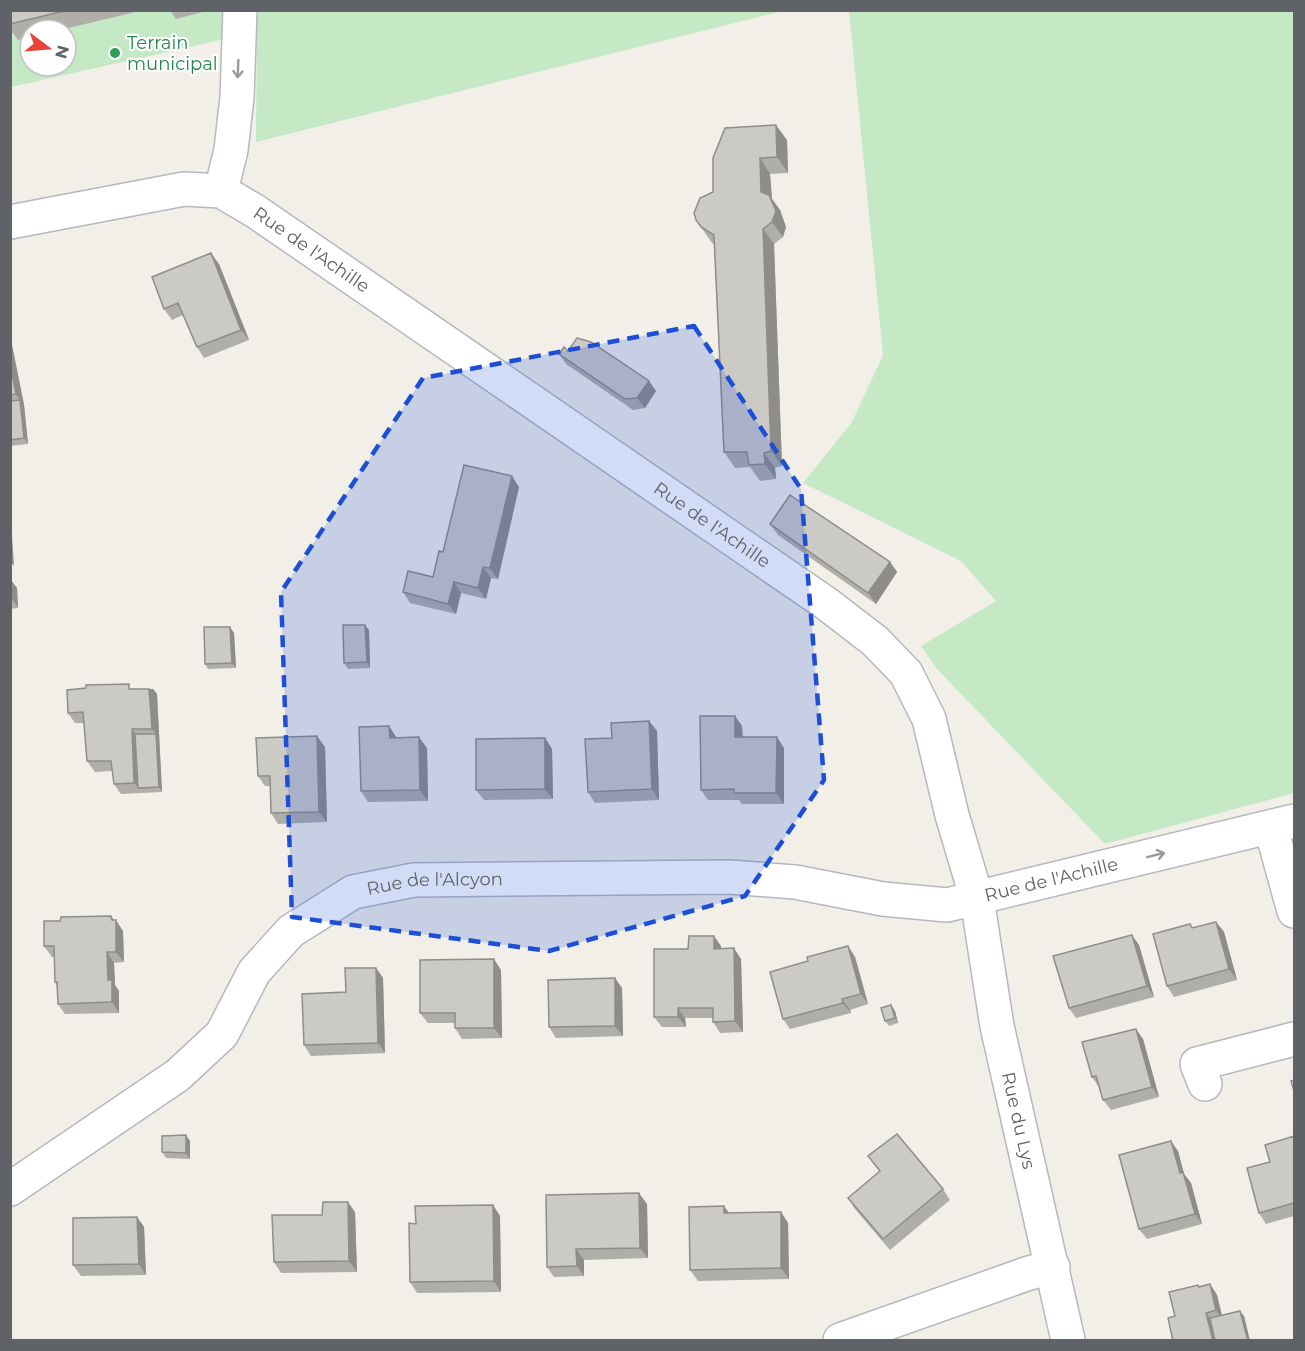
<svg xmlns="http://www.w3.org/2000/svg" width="1305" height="1351" font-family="Montserrat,sans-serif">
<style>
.green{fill:#c5e8c5;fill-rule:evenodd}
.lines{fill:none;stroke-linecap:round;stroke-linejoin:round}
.street-casing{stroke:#b5b8bc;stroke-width:36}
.street{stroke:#fff;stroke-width:33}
.wall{fill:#afaea9}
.shaded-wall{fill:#8f8d8a}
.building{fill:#cccac5;stroke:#8f8d8a;stroke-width:1.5}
.oneway{stroke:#979a9d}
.marked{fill:#1d4ed8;fill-opacity:0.2;stroke:#1d4ed8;stroke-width:4.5;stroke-dasharray:12 8;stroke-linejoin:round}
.leisure-dot{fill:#2e9e5b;stroke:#fff;stroke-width:2}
.labels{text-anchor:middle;stroke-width:4.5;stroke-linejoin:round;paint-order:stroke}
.leisure-label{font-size:18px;fill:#27864d;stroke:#fff;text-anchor:start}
.street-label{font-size:18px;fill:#5f6368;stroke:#fff}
</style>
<rect width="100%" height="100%" fill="#f1efe8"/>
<path class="green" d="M10,11H231L225,39L11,87ZM30,30H66V66H30Z
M257,11V10L783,11L256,142Z
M849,11H1294V793L1105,844L937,669L921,646L996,601L961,561L803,483L852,422L883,355Z"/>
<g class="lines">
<g class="street-casing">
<g id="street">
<path d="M221,191L231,150L237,97L240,10"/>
<path id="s1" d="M10,222L184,189L221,191L255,211L827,604L875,641L906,673L929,719L952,815L977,899L997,1026L1068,1340"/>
<path d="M1271,828L1294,911"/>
<path d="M1205,1084L1197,1064L1294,1039"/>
<path id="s2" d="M10,1189L178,1075L222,1034L254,972L291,931L353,892L414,880L729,877L795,882L883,899L947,905L1294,821"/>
<path d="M840,1340L1029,1273L1053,1267"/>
</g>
</g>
<use href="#street" class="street"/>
</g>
<path class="wall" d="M10,10H144L60,30H30V37L18,40L10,29Z
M170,10H210L176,19Z
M787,140L788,173L770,174L772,199L780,210L786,227L783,237L774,244L782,466L775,468L776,479L760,481L750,467L735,468L724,452L714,244L712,243L696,220L713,192Z
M219,264L249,340L204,358L197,347L183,315L172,320L164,309Z
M10,335L24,405L28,444L10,446Z
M559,354L649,381L656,391L645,408L633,410L566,364Z
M519,487L498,579L491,578L486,599L461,593L456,614L410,603L403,592L433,577L443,552Z
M770,524L890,562L897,572L876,604L778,535Z
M10,579L17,588L18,608L10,609Z
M369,630L370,668L348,669L344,663Z
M234,633L236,668L208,669L205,664Z
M132,689H153L157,694L162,792L121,794L114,784L112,771L95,772L87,761L84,723H75L68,713Z
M735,716L742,726L743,737L784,748V804H742L739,800H708L701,790Z
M649,721L657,731L659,800L595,803L588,792L612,738Z
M389,726L396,738L427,748L428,801L368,802L361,791Z
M545,738L552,749L553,799L484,800L476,790Z
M325,747L327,822L278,824L271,813L270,786H265L258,776Z
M114,920L123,931L124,962L114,963L115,985L119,991V1013L65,1014L58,1004L57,986L55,982V957H52L44,946Z
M1216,922L1224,932L1237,980L1174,997L1167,986L1193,928Z
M1139,945L1154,997L1076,1018L1069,1008Z
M721,946V949L741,959L743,1032L720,1033L713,1022V1018H685L686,1027H662L654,1017L688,949Z
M848,946L855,957L868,1004L850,1010L851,1013L790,1029L783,1019L808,961Z
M376,968L383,978L385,1053L311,1056L304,1045L346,992Z
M501,970L502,1038L462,1039L455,1028V1023H428L420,1013Z
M622,988L623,1036L556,1038L549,1027Z
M895,1011L898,1023L889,1026L885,1021Z
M1143,1039L1159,1097L1111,1110L1103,1100L1099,1087L1092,1077Z
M1294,1136V1216L1266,1224L1259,1213L1270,1162Z
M190,1141V1159L166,1158L162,1152Z
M1178,1151L1184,1174L1191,1183L1202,1224L1147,1239L1139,1229Z
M868,1156L943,1189L950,1200L890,1250L855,1209L848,1198L880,1172Z
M647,1204L648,1258L584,1260V1276L554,1277L547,1267Z
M493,1205L500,1216L501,1292L417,1293L410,1282L416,1224Z
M355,1212L357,1272L281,1273L274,1262L322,1215Z
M781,1212L788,1223L789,1279L698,1281L690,1270L729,1213Z
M137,1217L144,1227L146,1275L81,1276L73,1265Z
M1210,1284L1217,1295L1222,1315L1244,1316L1250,1341L1175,1316L1199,1287Z"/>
<path class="shaded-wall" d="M776,125L787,140L788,173L777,157Z
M760,158L770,174L772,199L780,210L786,227L783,237L772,222L761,192Z
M763,229L774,244L782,466L771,451Z
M211,253L219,264L249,340L241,330Z
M10,335L24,405L28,444L24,438L20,400L16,394L10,364Z
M649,381L656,391L645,408L637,398Z
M764,453L775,468L776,479L765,464Z
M512,476L519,487L498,579L490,568Z
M10,534L12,535L14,566L10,561Z
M890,562L897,572L876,604L868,593Z
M483,567L491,578L486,599L478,588Z
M10,579L17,588L18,608L11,597Z
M454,582L461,593L456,614L448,604Z
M365,625L369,630L370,668L367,662Z
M230,627L234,633L236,668L232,663Z
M149,689H153L157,694L162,792L159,787L156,734L152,729Z
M735,716L742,726L743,748L735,737Z
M649,721L657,731L659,800L652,789Z
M389,726L396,737L397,749L390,738Z
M132,729L139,739L138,788L134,783Z
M317,736L325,747L327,822L319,812Z
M419,737L427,748L428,801L420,790Z
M777,737L784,748V804L776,793Z
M545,738L552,749L553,799L545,789Z
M111,916L116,923V920L123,931L124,962L116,952Z
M1216,922L1224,932L1237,980L1229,969Z
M1132,935L1139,945L1154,997L1147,986Z
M714,936L721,946V959L714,949Z
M848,946L855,957L868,1004L861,994Z
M734,948L741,959L743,1032L735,1021Z
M107,952L114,963L115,985L119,991V1013L112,1002L108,980Z
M494,959L501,970L502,1038L494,1028Z
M376,968L383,978L385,1053L378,1043Z
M615,978L622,988L623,1036L615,1026Z
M842,999L850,1010L851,1013L843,1003Z
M891,1005L895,1011L898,1023L895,1018Z
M678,1008L685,1018L686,1027L678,1017Z
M1136,1029L1143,1039L1159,1097L1152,1087Z
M186,1135L190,1141V1159L186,1153Z
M1171,1141L1178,1151L1184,1174L1191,1183L1202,1224L1195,1214L1180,1173Z
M639,1193L647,1204L648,1258L640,1248Z
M348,1202L355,1212L357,1272L349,1261Z
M493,1205L500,1216L501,1292L494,1281Z
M724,1206L732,1217L724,1213Z
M781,1212L788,1223L789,1279L781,1268Z
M137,1217L144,1227L146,1275L139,1264Z
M576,1249L584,1260V1276L577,1266Z
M1210,1284L1217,1295L1223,1321L1216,1310Z
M1240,1311L1244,1316L1250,1341H1248Z
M1206,1313L1213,1323L1218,1341H1213Z"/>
<path class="building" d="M10,10H68L10,24Z
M776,125L777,157L760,158L761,192L769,195L776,211L772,222L763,229L771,451L764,453L765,464L749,465L747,452H724L714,235L701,227L696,220L694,213L700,198L713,192V158L725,128Z
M211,253L241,330L197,347L178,303L164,309L152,277Z
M577,338L591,342L649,381L637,398L625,399L559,354L564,347L568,351Z
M10,364L16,394L10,395Z
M20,400L24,438L10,440V401Z
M464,465L512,476L490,568L483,567L478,588L454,582L448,604L403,592L408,571L433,577L439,551L443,552Z
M790,495L890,562L868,593L770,524Z
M343,625H365L367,662L344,663Z
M204,627H230L232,663L205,664Z
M129,684V689H149L152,729H132L134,783L114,784L111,761H87L83,712L68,713L67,690L86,688V685Z
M700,716H735V737H777L776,793H734V789L701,790Z
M649,721L652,789L588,792L585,739L612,738L611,723Z
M389,726L390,738L419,737L420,790L361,791L359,727Z
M135,734H156L159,787L138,788Z
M317,736L319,812L271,813L270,776H258L256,738Z
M545,738V789L476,790V739Z
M111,916L112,920H116V952H107L108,980H112V1002L58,1004L57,982H55L54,946H44V921H60L61,917Z
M1216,922L1229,969L1167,986L1153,934L1190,924L1192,928Z
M1132,935L1147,986L1069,1008L1053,956Z
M689,936H714V949L734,948L735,1021L713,1022V1008H678V1017H654V949H688Z
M848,946L861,994L842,999L843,1003L783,1019L770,972L808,961L807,957Z
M494,959V1028H455V1013H420V960Z
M345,968H376L378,1043L304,1045L302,994L346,992Z
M615,978V1026L549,1027L548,980Z
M891,1005L895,1018L885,1021L881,1008Z
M1136,1029L1152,1087L1103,1100L1096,1076L1092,1077L1082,1042Z
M1294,1080V1091L1291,1081Z
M897,1134L943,1189L883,1239L848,1198L880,1171L868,1156Z
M186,1135V1153L162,1152V1136Z
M1294,1136V1203L1259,1213L1247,1168L1270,1162L1265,1145Z
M1171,1141L1180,1173L1183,1172L1195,1214L1139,1229L1119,1155Z
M639,1193L640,1248L576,1249L577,1266L547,1267L546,1195Z
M323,1202H348L349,1261L274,1262L272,1215H322Z
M493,1205L494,1281L410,1282L409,1223L416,1224L415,1206Z
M724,1206V1213L781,1212V1268L690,1270L689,1207Z
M137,1217L139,1264L73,1265V1218Z
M1210,1284L1216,1310L1206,1313L1213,1341H1173L1168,1318L1175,1316L1169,1292L1198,1285L1199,1287Z
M1240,1311L1248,1341H1215L1210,1318Z"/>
<defs><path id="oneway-shaft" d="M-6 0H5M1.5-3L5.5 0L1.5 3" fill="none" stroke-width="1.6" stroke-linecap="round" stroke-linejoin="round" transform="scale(1.5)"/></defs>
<g class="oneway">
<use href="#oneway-shaft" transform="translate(238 69) rotate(92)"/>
<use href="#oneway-shaft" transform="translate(1156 855) rotate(-14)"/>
</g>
<path class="marked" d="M694,326L801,489L824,780L745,896L549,951L292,917L281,592L423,378Z"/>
<circle class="leisure-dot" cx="115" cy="53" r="6"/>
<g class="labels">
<g class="leisure-label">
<text x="127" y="49">Terrain<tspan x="127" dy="21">municipal</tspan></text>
</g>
<g class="street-label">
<text dy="6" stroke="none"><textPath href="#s1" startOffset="322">Rue de l'Achille</textPath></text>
<text dy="6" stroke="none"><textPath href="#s1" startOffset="808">Rue de l'Achille</textPath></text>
<text dy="6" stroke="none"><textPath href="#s2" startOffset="1166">Rue de l'Achille</textPath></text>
<text dy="6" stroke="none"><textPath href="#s2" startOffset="544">Rue de l'Alcyon</textPath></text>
<text dy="6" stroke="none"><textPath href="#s1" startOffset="1516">Rue du Lys</textPath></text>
</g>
</g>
<rect width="1305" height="1351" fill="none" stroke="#5f6368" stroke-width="24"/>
<g transform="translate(48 48) rotate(106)"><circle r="28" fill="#ffffff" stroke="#bfc1c3" stroke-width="1.5"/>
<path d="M0-4.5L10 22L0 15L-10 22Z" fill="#ea4335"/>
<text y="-9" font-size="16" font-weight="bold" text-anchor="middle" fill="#5f6368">N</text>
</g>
</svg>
